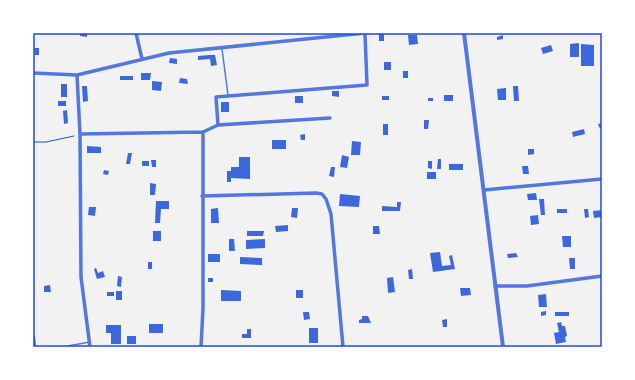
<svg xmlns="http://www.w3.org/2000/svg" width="635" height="380" font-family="'Golos Text',sans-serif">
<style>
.building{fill:#3d67dc}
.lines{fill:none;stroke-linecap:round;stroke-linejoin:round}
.path{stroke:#1d4ed8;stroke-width:1}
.service{stroke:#5277de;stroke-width:1.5}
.minor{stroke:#5277de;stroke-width:3.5}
.tertiary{stroke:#5277de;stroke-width:4}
.neatline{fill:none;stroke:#1d4ed8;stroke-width:1.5}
</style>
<rect width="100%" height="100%" fill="#f2f2f2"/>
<path class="building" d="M80,33H87V37L80,36Z
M379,33H384V41H379Z
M408,35H417L418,44L409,45Z
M503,35V39L497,40V37Z
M579,43V57H570V44Z
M581,44L594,45V66H581Z
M551,45L553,51L543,54L541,48Z
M34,48H39V55H35Z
M209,55H215L217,65L211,66L210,59L198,60V56Z
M170,58L177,59V64L169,63Z
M384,62H391V70H384Z
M403,71H408V78H403Z
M141,73H151L150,80H141Z
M120,76H133V80H120Z
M180,78L187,79L188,84L179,83Z
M152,81L162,82L161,91L152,90Z
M61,84H67V97H61Z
M82,86H87L88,101L83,102Z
M513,86H518L519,101H514Z
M506,88V100H498L497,89Z
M332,91H339V97L332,96Z
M444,95H453V101H444Z
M295,96H303V103H295Z
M382,96H389V100H382Z
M428,98H433V101H428Z
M58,101H66V106H58Z
M221,102H229V112H221Z
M67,110L68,123L64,124L63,111Z
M424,120H429L428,129H424Z
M602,123V128L600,129L598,124Z
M383,124H388V135H383Z
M584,129L585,134L573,137L572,132Z
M305,134V140H301L300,135Z
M272,140H286V149H272Z
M352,141L361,142L360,155H351Z
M87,146L101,147V153H87Z
M528,149H534V154L528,155Z
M128,153H132L130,164H126Z
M342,155L349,157L347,168L340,167Z
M239,157H250V179L231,178V182H227V171H231V167H239Z
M438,159H441V169H437Z
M151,160H156V167H152Z
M142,161H149V166H142Z
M428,161H432V169L428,168Z
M449,164H463V170H449Z
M522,166H528L529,174H523Z
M331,167H335L334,177L329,176Z
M104,170L109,171L108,175L103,174Z
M427,172H436V179H427Z
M150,183L156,184L155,195H150Z
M536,193L537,200H528L527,194Z
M340,194L360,196L359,207L339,206Z
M539,199H544L545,215H541Z
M156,201H169V209H161L160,223H155Z
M397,202H401L400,211H382V206L397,207Z
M89,207H96L95,216L88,215Z
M218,208L219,223H211V209Z
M292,208H298L297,218L291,217Z
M557,209H567V213H557Z
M584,209H588L589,217L585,218Z
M602,210V217L594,218L593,211Z
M538,215L539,224L531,225L530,216Z
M288,225V231L276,232L275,226Z
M373,226H379L380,234H373Z
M153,231H161V241H153Z
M247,231H264L263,236H247Z
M562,236H571V247H563Z
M229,239H234L235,251H229Z
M265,239V248L246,249V240Z
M440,252L442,266L451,265L449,256L452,255L455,269L433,272L430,253Z
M516,253L518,257L508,258L507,254Z
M208,254H220V262H208Z
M240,257L262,258V265L240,264Z
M569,258H575V269H570Z
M148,262H152V269H148Z
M96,268L98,273L103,271L105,277L97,279L94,269Z
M412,269L413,279H409L408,270Z
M118,276L122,277L121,287L117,286Z
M393,277L395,292L388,293L387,278Z
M208,278H213V282H208Z
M50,285L51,292H44V286Z
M460,288H470L471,295L461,296Z
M221,290L241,291V301H221Z
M296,290H303V298H296Z
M116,291H122V300H116Z
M107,292H114V296H107Z
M546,294L547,307H539L538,295Z
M546,311V315L541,316V312Z
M303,312H309L310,319L304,320Z
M555,312H569V316H555Z
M362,316H368L371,323H359V320L362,319Z
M447,319V327H443L442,320Z
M561,322L562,326H565L567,336L565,337L566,342L556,344L554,333L559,332L557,323Z
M149,324H163V333H149Z
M106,325H121V344H111V333H106Z
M309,328H318V343H309Z
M247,329H251V338H242V334H247Z
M33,336H35L36,346H33Z
M127,336H136V344H127Z"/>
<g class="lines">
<path class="path" d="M33,142H46L74,136"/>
<path class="service" d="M222,49L228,95
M62,347L90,342"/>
<path class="minor" d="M136,33L142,59
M33,73L77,75L80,134L81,277L90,347
M77,75L169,53L365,33
M218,125L216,97L367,85L365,34
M80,134L203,132
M484,190L602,179
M202,196L316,193L322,194L326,199L331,214L343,347
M495,286H527L602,276
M201,347L203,308V132L218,125L330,118"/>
<path class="tertiary" d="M464,33L503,347"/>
</g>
<rect width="635" height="380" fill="none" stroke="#ffffff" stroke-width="68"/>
<rect x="34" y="34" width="567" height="312" class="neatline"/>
</svg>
